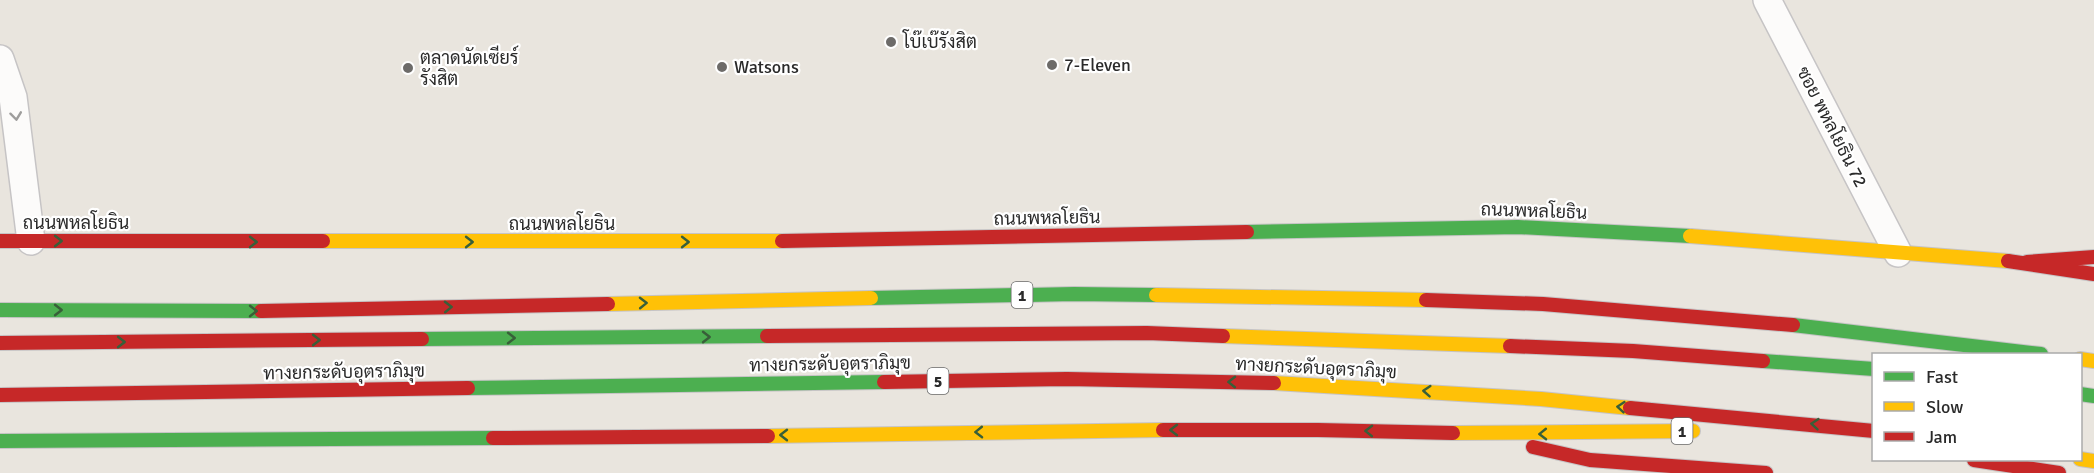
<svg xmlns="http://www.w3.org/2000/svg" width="2094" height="473" font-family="Signika,Sarabun,sans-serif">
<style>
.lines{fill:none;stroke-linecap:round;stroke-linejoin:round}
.street-casing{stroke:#c6c4c5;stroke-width:30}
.fast-casing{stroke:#c6c4c5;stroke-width:16}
.slow-casing{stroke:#c6c4c5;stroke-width:16}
.jam-casing{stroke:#c6c4c5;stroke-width:16}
.street{stroke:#fcfbfa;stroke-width:27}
.fast{stroke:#4caf50;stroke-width:14}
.slow{stroke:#ffc107;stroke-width:14}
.jam{stroke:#c62828;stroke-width:14}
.oneway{stroke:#9e9d9c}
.oneway2{stroke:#385f39}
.poi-dot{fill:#6d6b69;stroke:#fff;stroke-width:2}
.labels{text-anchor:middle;stroke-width:4.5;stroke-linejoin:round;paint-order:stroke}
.shield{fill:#fff;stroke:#6a6a6a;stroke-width:1.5}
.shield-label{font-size:16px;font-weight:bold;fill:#2a2a2a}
.poi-label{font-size:18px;fill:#2a2a2a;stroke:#fff;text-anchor:start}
.street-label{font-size:18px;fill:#2a2a2a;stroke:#fff}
</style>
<rect width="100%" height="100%" fill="#e9e5de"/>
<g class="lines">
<g class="street-casing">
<path id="street" d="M1767,0L1898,253
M0,59L13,97L31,241"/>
</g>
<g class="fast-casing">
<path id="fast" d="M1247,232L1518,227L1690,236
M871,298L1074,294L1156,295
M0,310L261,311
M1793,325L2041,354
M422,339L767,336
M1763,361L1874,369
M468,388L884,382
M2080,394L2094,396
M0,441L493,438"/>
</g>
<g class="slow-casing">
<path id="slow" d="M1690,236L2008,261
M323,241H782
M1156,295L1426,300
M608,304L871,298
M1223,336L1510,346
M2080,359L2094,361
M1274,383L1541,399L1630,408
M1453,433L1693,431
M768,436L1163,430
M2080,459L2094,461"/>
</g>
<g class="jam-casing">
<path id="jam" d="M0,241H323
M782,241L1247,232
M2008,261L2094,274
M2027,262L2094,257
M1426,300L1543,304L1793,325
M261,311L608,304
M767,336L1147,333L1223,336
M0,343L422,339
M1510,346L1633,351L1763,361
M884,382L1067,379L1274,383
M0,395L468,388
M1630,408L1874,431
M1163,430H1318L1453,433
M493,438L768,436
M1533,447L1590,460L1766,473
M1974,460L2059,473"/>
</g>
<use href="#street" class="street"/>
<use href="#fast" class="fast"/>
<use href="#slow" class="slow"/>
<use href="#jam" class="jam"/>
</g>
<defs><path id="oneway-chevron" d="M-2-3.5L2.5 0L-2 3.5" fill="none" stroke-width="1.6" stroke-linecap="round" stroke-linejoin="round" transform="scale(1.5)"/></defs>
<use class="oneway" href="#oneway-chevron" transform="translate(16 116) rotate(83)"/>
<g class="oneway2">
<use href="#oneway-chevron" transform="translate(58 241)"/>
<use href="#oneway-chevron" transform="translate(253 242)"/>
<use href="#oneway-chevron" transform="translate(469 242)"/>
<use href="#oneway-chevron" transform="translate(685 242)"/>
<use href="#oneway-chevron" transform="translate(643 303) rotate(-1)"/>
<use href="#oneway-chevron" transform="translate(448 307) rotate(-1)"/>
<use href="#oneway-chevron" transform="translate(58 310)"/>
<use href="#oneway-chevron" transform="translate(253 311)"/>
<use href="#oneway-chevron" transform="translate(706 337)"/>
<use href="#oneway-chevron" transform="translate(511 338)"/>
<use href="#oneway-chevron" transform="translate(316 340)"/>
<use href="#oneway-chevron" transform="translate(121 342)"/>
<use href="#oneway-chevron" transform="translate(1232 382) rotate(-179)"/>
<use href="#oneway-chevron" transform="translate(1427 391) rotate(-176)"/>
<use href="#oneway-chevron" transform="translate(1621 407) rotate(-175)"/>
<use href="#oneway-chevron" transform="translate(1815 424) rotate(-175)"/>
<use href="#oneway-chevron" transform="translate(1174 430) rotate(180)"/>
<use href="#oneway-chevron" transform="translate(1369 431) rotate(-179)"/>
<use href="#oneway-chevron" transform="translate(979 432) rotate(179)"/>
<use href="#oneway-chevron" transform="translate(1543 434) rotate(179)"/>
<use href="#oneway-chevron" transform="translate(784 435) rotate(180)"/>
</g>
<g class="poi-dot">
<circle cx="891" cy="42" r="6"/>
<circle cx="1052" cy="65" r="6"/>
<circle cx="722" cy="67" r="6"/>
<circle cx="408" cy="68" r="6"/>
</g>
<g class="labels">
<g class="shield">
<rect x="1011.5" y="282" width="21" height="26" rx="4.5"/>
<rect x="927.5" y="368" width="21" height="26" rx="4.5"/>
<rect x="1671.5" y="418" width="21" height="26" rx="4.5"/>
</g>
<g class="shield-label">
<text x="1022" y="301">1</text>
<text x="938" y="387">5</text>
<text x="1682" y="437">1</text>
</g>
<g class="poi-label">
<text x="903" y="48">โบ๊เบ๊รังสิต</text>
<text x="420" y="64">ตลาดนัดเซียร์<tspan x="420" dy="21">รังสิต</tspan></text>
<text x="1064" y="71">7-Eleven</text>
<text x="734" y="73">Watsons</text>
</g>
<g class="street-label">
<text transform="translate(1832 127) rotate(63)" y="6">ซอย พหลโยธิน 72</text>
<text transform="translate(1534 211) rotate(2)" y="6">ถนนพหลโยธิน</text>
<text transform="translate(1047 218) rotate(-1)" y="6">ถนนพหลโยธิน</text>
<text x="76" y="229">ถนนพหลโยธิน</text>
<text x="562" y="230">ถนนพหลโยธิน</text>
<text transform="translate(830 364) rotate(-1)" y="6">ทางยกระดับอุตราภิมุข</text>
<text transform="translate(1316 368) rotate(3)" y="6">ทางยกระดับอุตราภิมุข</text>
<text transform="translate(344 372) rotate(-1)" y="6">ทางยกระดับอุตราภิมุข</text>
</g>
</g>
<rect x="1872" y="353" width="210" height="108" fill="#ffffff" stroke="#aaaaaa" stroke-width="1.5"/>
<rect x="1884" y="372" width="30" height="9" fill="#4caf50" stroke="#aaaaaa" stroke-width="1.5"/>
<text x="1926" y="383" font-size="18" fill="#2a2a2a">Fast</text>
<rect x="1884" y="402" width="30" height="9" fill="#ffc107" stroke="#aaaaaa" stroke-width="1.5"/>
<text x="1926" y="413" font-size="18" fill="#2a2a2a">Slow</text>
<rect x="1884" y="432" width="30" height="9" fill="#c62828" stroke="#aaaaaa" stroke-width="1.5"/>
<text x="1926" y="443" font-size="18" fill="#2a2a2a">Jam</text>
</svg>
